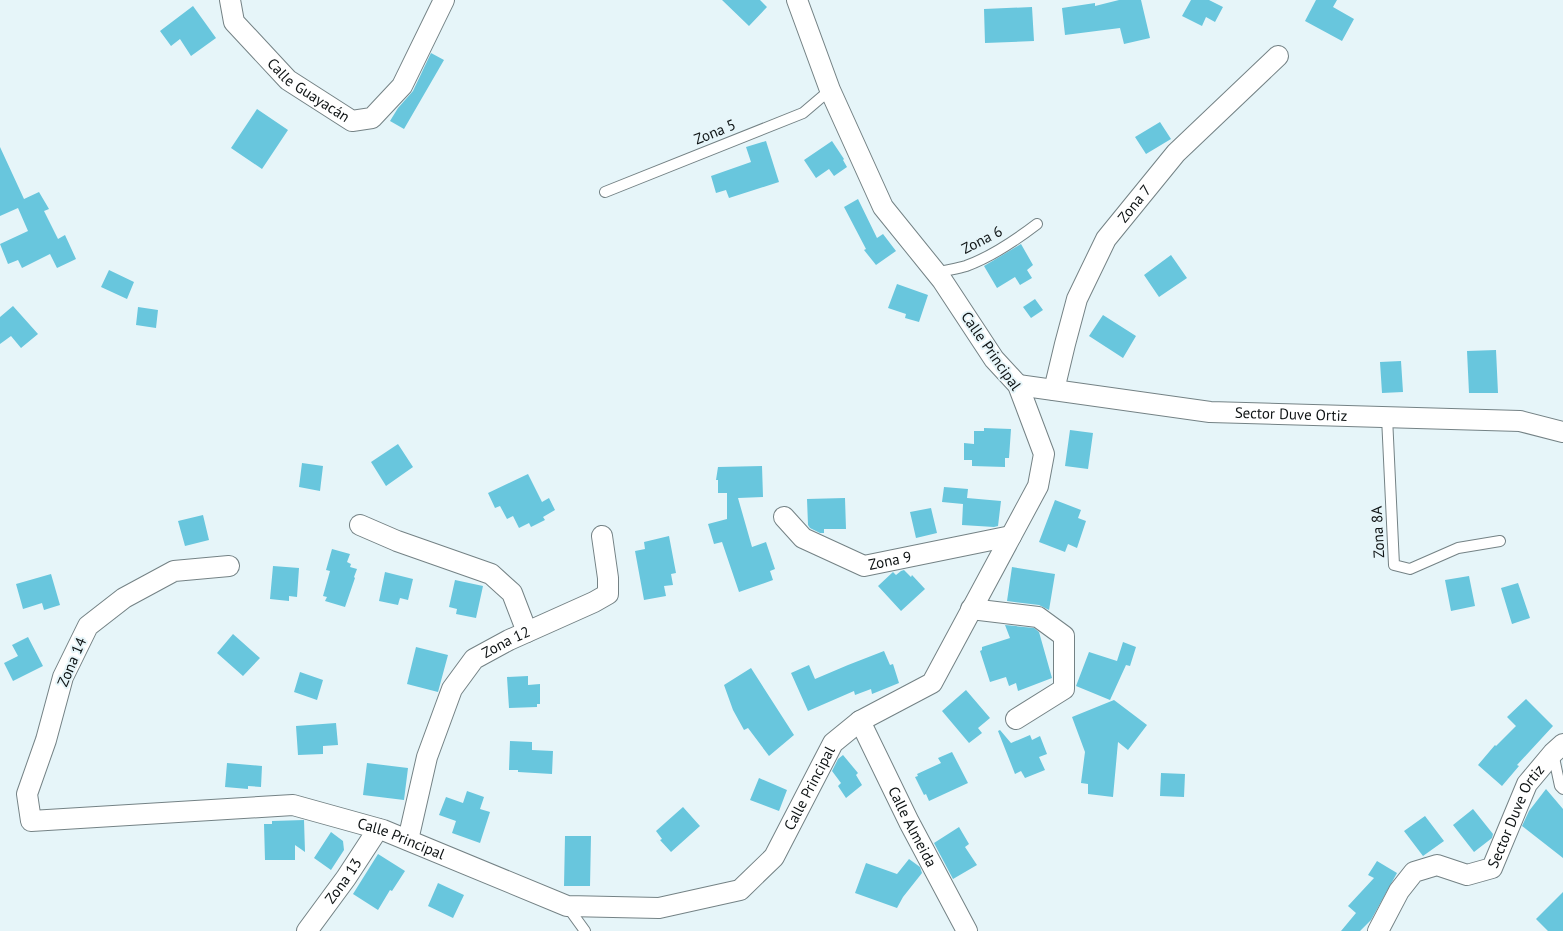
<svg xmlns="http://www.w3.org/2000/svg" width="1563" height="931" font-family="'PT Sans',sans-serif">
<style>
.building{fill:#68c6dd}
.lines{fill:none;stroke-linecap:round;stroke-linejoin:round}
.service-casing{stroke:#748285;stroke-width:12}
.minor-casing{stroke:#748285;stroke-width:22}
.service{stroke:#fff;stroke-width:10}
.minor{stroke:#fff;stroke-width:20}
.labels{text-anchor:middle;stroke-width:4;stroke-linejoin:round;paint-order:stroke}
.street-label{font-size:15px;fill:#0e1314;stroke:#e6f5f9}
</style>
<rect width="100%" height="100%" fill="#e6f5f9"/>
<path class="building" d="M722,0H760L767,7L749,26Z
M1119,0H1141L1150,38L1124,44L1120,28L1065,35L1062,8L1095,3V6Z
M1191,0H1209L1223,7L1215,22L1206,17L1202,26L1182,16Z
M1316,0H1337L1333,7L1354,19L1342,41L1305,21Z
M193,6L216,38L191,56L180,39L171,46L160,31Z
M1032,7L1034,41L985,43L984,9Z
M431,53L444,60L404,129L390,121L398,108L413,91Z
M257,109L288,130L262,169L231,148Z
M1160,122L1171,139L1146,154L1135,137Z
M766,141L779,182L729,198L726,190L716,193L711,176L751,162L746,147Z
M832,141L844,159L843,160L847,167L834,176L829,169L816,178L804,160Z
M0,147L24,199L39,192L49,209L44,211L58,239L65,235L76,259L57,268L50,254L22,268L18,260L8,264L0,244L28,231L18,208L0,216Z
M858,199L877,238L883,234L896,251L876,265L864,250L866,249L844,207Z
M1021,244L1033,265L1027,270L1032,278L1020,285L1015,277L997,288L984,266Z
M1171,255L1187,278L1159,297L1144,275Z
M109,270L134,282L127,299L101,287Z
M897,284L928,295L919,322L905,318L906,314L888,308Z
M1035,299L1043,310L1031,318L1023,307Z
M13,306L38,334L21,348L11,336L0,344V317Z
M138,307L158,310L156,328L136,325Z
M1103,315L1136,336L1123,358L1089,336Z
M1496,350L1498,393H1469L1467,351Z
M1401,361L1403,392L1382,393L1380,362Z
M984,428L1011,429L1009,458H1005V467L972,466V460H964V443L974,444V431H984Z
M1070,430L1093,433L1088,469L1065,466Z
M398,444L413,467L386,486L371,462Z
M302,463L323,466L320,491L299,487Z
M762,466L763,497L738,498L752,547L766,542L775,569L770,571L773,580L739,592L722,542L714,544L708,524L727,519V493H718V480H716L718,467Z
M528,474L542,502L549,498L555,510L543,517L545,520L531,527L529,523L519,528L513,516L507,519L500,506L495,508L488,493Z
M944,487L968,489L967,498L1001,501L998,526L994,527L962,525L963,504L942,502Z
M845,498L846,529H824V533H820L810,528L808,525L807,499Z
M1055,500L1081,510L1078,518L1086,521L1077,548L1068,544L1065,552L1039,542Z
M931,508L937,533L916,538L910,512Z
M203,515L209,540L185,546L178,521Z
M669,536L676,573L671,574L673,585L664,586L666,596L644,600L635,551L645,549L644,542Z
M332,549L350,554L347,562L351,564L350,567L357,569L354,577L355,578L345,607L325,601L327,597L323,596L330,571L326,570Z
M273,566L299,568L297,597L289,596V601L270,599Z
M1012,567L1055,574L1049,610L1039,605L1007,601Z
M904,570L911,577L912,575L925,589L901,611L878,586L893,572L896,575L901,571Z
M385,572L413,579L408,600L400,598L398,605L379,601Z
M51,574L60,605L44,610L42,603L23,609L16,584Z
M1469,576L1475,606L1451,611L1445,580Z
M455,580L483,586L476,618L456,614L457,609L449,607Z
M1518,583L1530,618L1512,624L1501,588Z
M1005,625L1034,628L1039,632L1052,678L1018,691L1016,683L1009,686L1006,677L990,682L980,651L982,650V647L1010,638Z
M233,634L260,658L243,676L217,653Z
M28,637L43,666L13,681L4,663L18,656L12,645Z
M1123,642L1136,647L1130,666L1126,665L1110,700L1076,686L1089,652L1117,661Z
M416,647L448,655L438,692L407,684Z
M884,651L890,665L893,664L899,683L872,694L871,689L855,695L854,691L808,711L791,673L809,665L815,679L848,665Z
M751,668L794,735L769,756L748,728L744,730L733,710L724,685Z
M300,672L323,680L317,700L294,692Z
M528,676V685L540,684V704H537V707L509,708L507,677Z
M966,690L990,718L978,728L982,733L969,743L942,711Z
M1526,699L1553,726L1517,765L1519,766L1502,786L1478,765L1495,745L1496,746L1516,726L1507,717Z
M1114,700L1147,725L1128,750L1118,742L1113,797L1088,794V784L1081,783L1085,752L1072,717Z
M336,723L338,745L323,746V754L298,755L296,726Z
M1000,730L1011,743L1030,735L1032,740L1040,736L1047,754L1039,757L1045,770L1025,778L1021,771L1015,774L998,731Z
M510,741L532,742V750L553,751L552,774L518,772V770H509Z
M952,752L968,783L929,801L926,794L924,795L915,777L918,776L917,774L941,763L938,758Z
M843,755L858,773L856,775L862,785L846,798L838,786L841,783L832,771L838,759Z
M227,763L262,766L261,787L248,786V789L225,787Z
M367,763L408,768L404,800L363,795Z
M1161,773L1185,774L1184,797L1160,796Z
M759,778L787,790L779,811L750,800Z
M1546,789L1563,809V858L1522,826L1529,811Z
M467,791L484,797L480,809L490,812L480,843L452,833L456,821L439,815L446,797L463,803Z
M683,807L700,826L671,852L660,840L662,839L656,831Z
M1473,809L1493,834L1492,838L1474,852L1453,825Z
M1425,816L1444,841L1423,856L1404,831Z
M304,820L305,852L295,845V860H265L264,824H272V821Z
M959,827L969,844L965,847L977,865L953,879L934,843Z
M331,832L343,841L344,850L331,870L314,858Z
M565,836H591L590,886H564Z
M378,854L405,871L392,891L390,890L378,910L353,894Z
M909,859L920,867L922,873L903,897L897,908L855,893L866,863L897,874Z
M1377,861L1397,873L1371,920L1360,931H1341L1356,913L1348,906L1374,878L1368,875Z
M438,883L464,895L453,918L428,906Z
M1563,892V931H1548L1536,919Z"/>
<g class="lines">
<g class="service-casing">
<path id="service" d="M605,192L803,113L830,90
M936,273C946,270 957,269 966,266C991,257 1016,240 1037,224
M1387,417L1394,565L1410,569L1458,548L1500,541
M1553,753L1560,786L1563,789
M567,906L585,931"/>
</g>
<g class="minor-casing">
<g id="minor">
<path id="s1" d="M230,0L234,22L288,80L352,121L372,118L402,86L444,0"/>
<path id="s2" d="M1018,385L1210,412L1520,421L1563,432"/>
<path id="s3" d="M1054,390L1065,344L1077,299L1106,239L1176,153L1278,56"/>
<path id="s4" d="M784,517L803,538L864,566L1011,536"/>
<path d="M360,525L397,541L491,574L512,593L527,632"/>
<path id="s5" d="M229,566L174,571L124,598L88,626L63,677L46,740L27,794L31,821L293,805L383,830L567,906L659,908L740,890L774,857L833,743L860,721L932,683L1038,486L1044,454L1018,385L994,359L942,280L883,207L830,90L797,0"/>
<path d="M971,609L1038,617L1064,636V689L1016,719"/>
<path id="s6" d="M860,721L909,822L967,931"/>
<path id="s7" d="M408,840L427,757L452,689L474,659L509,640L594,602L608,594V578L602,536"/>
<path id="s8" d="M307,931L346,878L378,829"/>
<path id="s9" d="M1378,931L1399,891L1414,872L1437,865L1467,875L1492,868L1527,784L1553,753L1563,744"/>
</g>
</g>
<use href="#service" class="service"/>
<use href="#minor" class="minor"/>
</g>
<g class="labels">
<g class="street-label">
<text dy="5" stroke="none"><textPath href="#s1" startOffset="124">Calle Guayacán</textPath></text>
<text transform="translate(715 132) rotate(-22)" y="5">Zona 5</text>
<text dy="5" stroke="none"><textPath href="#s3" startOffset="206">Zona 7</textPath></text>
<text transform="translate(982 240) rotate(-27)" y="5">Zona 6</text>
<text transform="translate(991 351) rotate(55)" y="5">Calle Principal</text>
<text dy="5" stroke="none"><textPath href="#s2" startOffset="275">Sector Duve Ortiz</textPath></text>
<text transform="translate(1378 532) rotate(-93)" y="5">Zona 8A</text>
<text dy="5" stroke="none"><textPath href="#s4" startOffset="122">Zona 9</textPath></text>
<text dy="5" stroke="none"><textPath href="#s7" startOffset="231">Zona 12</textPath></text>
<text transform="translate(72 662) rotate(-67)" y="5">Zona 14</text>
<text dy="5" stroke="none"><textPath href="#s5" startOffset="1219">Calle Principal</textPath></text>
<text dy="5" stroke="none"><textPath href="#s9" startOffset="208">Sector Duve Ortiz</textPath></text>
<text dy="5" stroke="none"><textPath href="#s6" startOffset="118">Calle Almeida</textPath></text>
<text dy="5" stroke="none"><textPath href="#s5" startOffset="740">Calle Principal</textPath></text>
<text dy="5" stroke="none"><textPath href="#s8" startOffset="62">Zona 13</textPath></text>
</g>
</g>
</svg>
